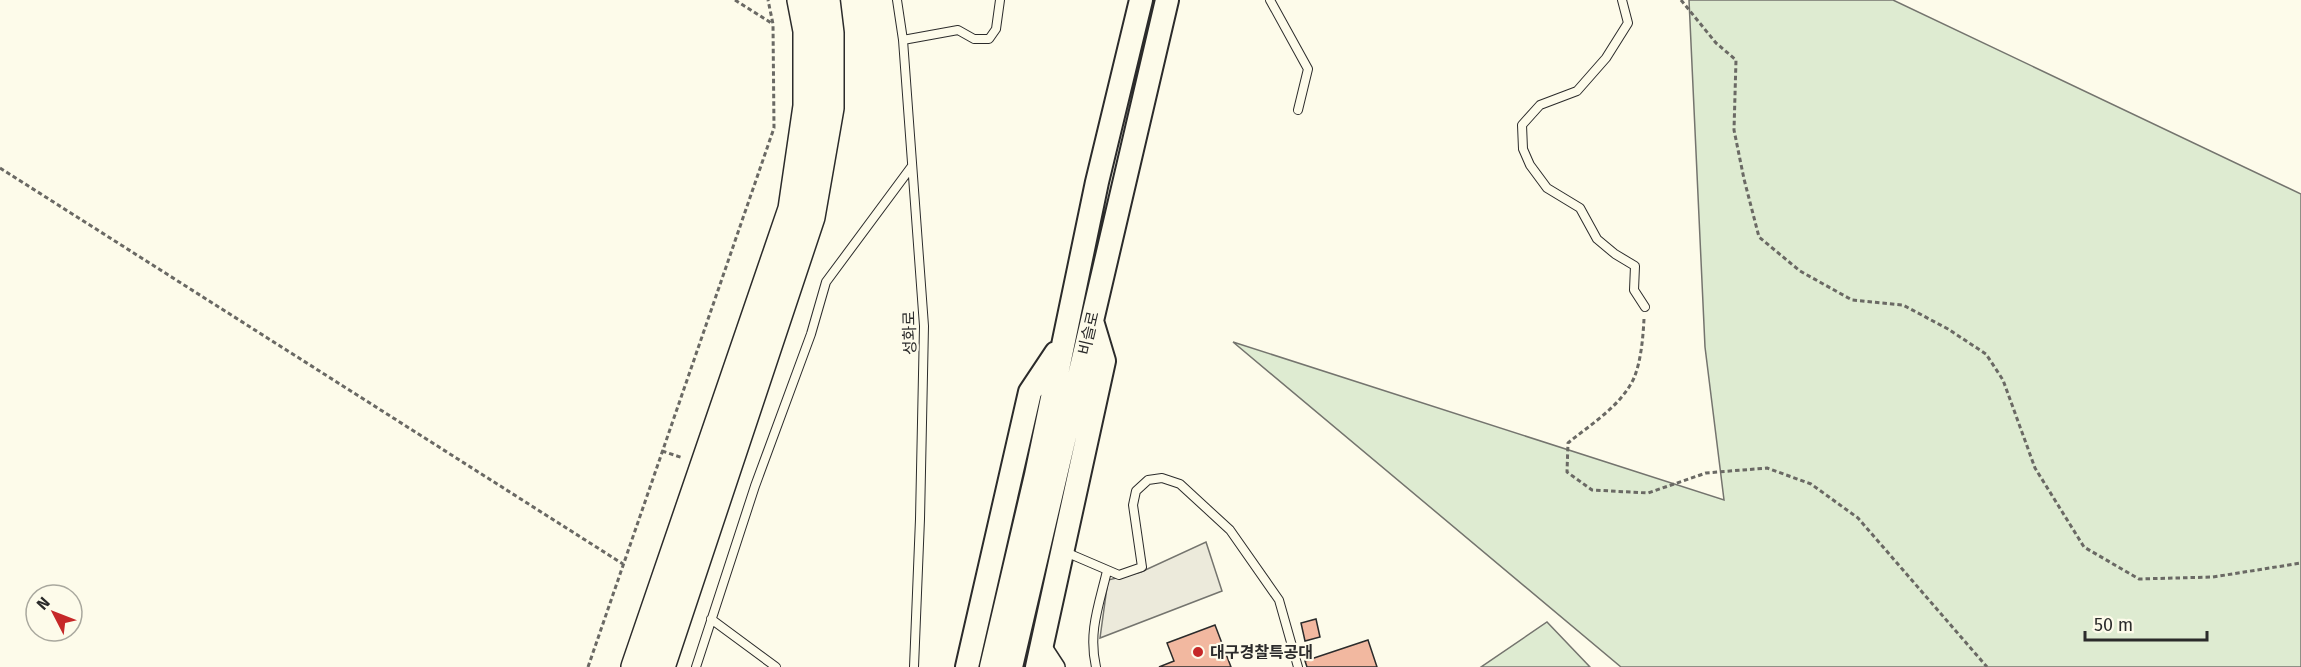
<svg xmlns="http://www.w3.org/2000/svg" width="2301" height="667" font-family="'Fira Sans','Noto Sans KR',sans-serif">
<style>
.green{fill:#deebd1;stroke:#74746e;stroke-width:1.5}
.parking{fill:#eceadb;stroke:#74746e;stroke-width:1.5}
.building{fill:#f2b8a0;stroke:#2b2b2b;stroke-width:1.5}
.lines{fill:none;stroke-linecap:round;stroke-linejoin:round}
.lane-casing{stroke:#2b2b2b;stroke-width:10}
.street-casing{stroke:#2b2b2b;stroke-width:18}
.primary-casing{stroke:#2b2b2b;stroke-width:26}
.highway-casing{stroke:#2b2b2b;stroke-width:30}
.path{stroke:#6a6964;stroke-width:3;stroke-dasharray:4.5 3;stroke-linecap:butt}
.lane{stroke:#fdfbea;stroke-width:8}
.street{stroke:#fdfbea;stroke-width:15}
.primary{stroke:#fdfbea;stroke-width:22}
.highway{stroke:#fdfbea;stroke-width:27}
.poi-dot{fill:#c62828;stroke:#fdfbea;stroke-width:2}
.labels{text-anchor:middle;stroke-width:4.5;stroke-linejoin:round;paint-order:stroke}
.street-label{font-size:16px;fill:#2b2b2b;stroke:#fdfbea}
.poi-label{font-size:16px;font-weight:bold;fill:#2b2b2b;stroke:#fdfbea;text-anchor:start}
</style>
<rect width="100%" height="100%" fill="#fdfbea"/>
<path class="green" d="M1689,0H1893L2301,194V667H1621L1233,342L1724,500L1705,347Z
M1547,622L1590,667H1481Z"/>
<path class="parking" d="M1206,542L1222,591L1100,638L1108,580L1141,572Z"/>
<path class="building" d="M1316,619L1320,637L1305,641L1301,623Z
M1215,625L1231,667H1159L1174,661L1167,643Z
M1368,640L1377,667H1307L1305,661Z"/>
<g class="lines">
<g class="lane-casing">
<path id="lane" d="M897,0L903,40L924,326L920,519L914,667
M1270,0L1308,69L1298,110
M1622,0L1628,23L1606,58L1577,91L1540,105L1522,125L1523,149L1530,165L1547,188L1580,208L1597,239L1615,254L1635,266L1634,290L1645,307
M903,40L958,30L974,39H989L996,29L1000,0
M1063,551L1119,575L1142,567L1133,505L1136,491L1148,480L1162,478L1180,484L1230,530L1279,600L1298,667
M711,619L776,667
M696,667L755,486L811,334L826,282L912,166
M1096,667C1088,632 1099,605 1107,571"/>
</g>
<g class="street-casing">
<path id="street" d="M1042,644L1057,667"/>
</g>
<g class="primary-casing">
<path id="primary" d="M967,667L1030,392L1056,353
M991,667L1036,475L1097,182L1141,0
M1011,667L1167,0
M1037,667L1104,361L1092,321"/>
</g>
<g class="highway-casing">
<path id="highway" d="M635,667L792,209L807,106V31L801,0
M661,667L811,217L830,108V33L826,0"/>
</g>
<path class="path" d="M735,0L773,24
M1681,0L1716,43L1736,60L1734,130L1744,179L1759,237L1800,271L1852,300L1903,305L1948,329L1986,354L2003,380L2035,468L2084,547L2139,579L2213,577L2301,563
M0,168L623,564
M1644,319C1643,338 1641,361 1634,378C1621,406 1591,424 1568,443L1567,472L1592,490L1648,493L1706,473L1767,468L1811,484L1858,518L1987,667
M662,451L683,458
M588,667L774,128L773,24L768,0"/>
<use href="#lane" class="lane"/>
<use href="#street" class="street"/>
<use href="#primary" class="primary"/>
<use href="#highway" class="highway"/>
</g>
<circle class="poi-dot" cx="1198" cy="652" r="6"/>
<g class="labels">
<g class="street-label">
<text transform="translate(909 333) rotate(-91)" y="6">성화로</text>
<text transform="translate(1088 333) rotate(-77)" y="6">비슬로</text>
</g>
<g class="poi-label">
<text x="1210" y="658">대구경찰특공대</text>
</g>
</g>
<g transform="translate(54 613) rotate(312)"><circle r="28" fill="#fdfbea" stroke="#a9a89e" stroke-width="1.5"/>
<path d="M0-4.5L10 22L0 15L-10 22Z" fill="#c62828"/>
<text y="-9" font-size="16" font-weight="bold" text-anchor="middle" fill="#2b2b2b">N</text>
</g>
<path d="M2085 631v9h122v-9" fill="none" stroke="#2b2b2b" stroke-width="3"/>
<text x="2094" y="631" font-size="18" fill="#2b2b2b" stroke="#fdfbea" stroke-width="4.5" paint-order="stroke">50 m</text>
</svg>
